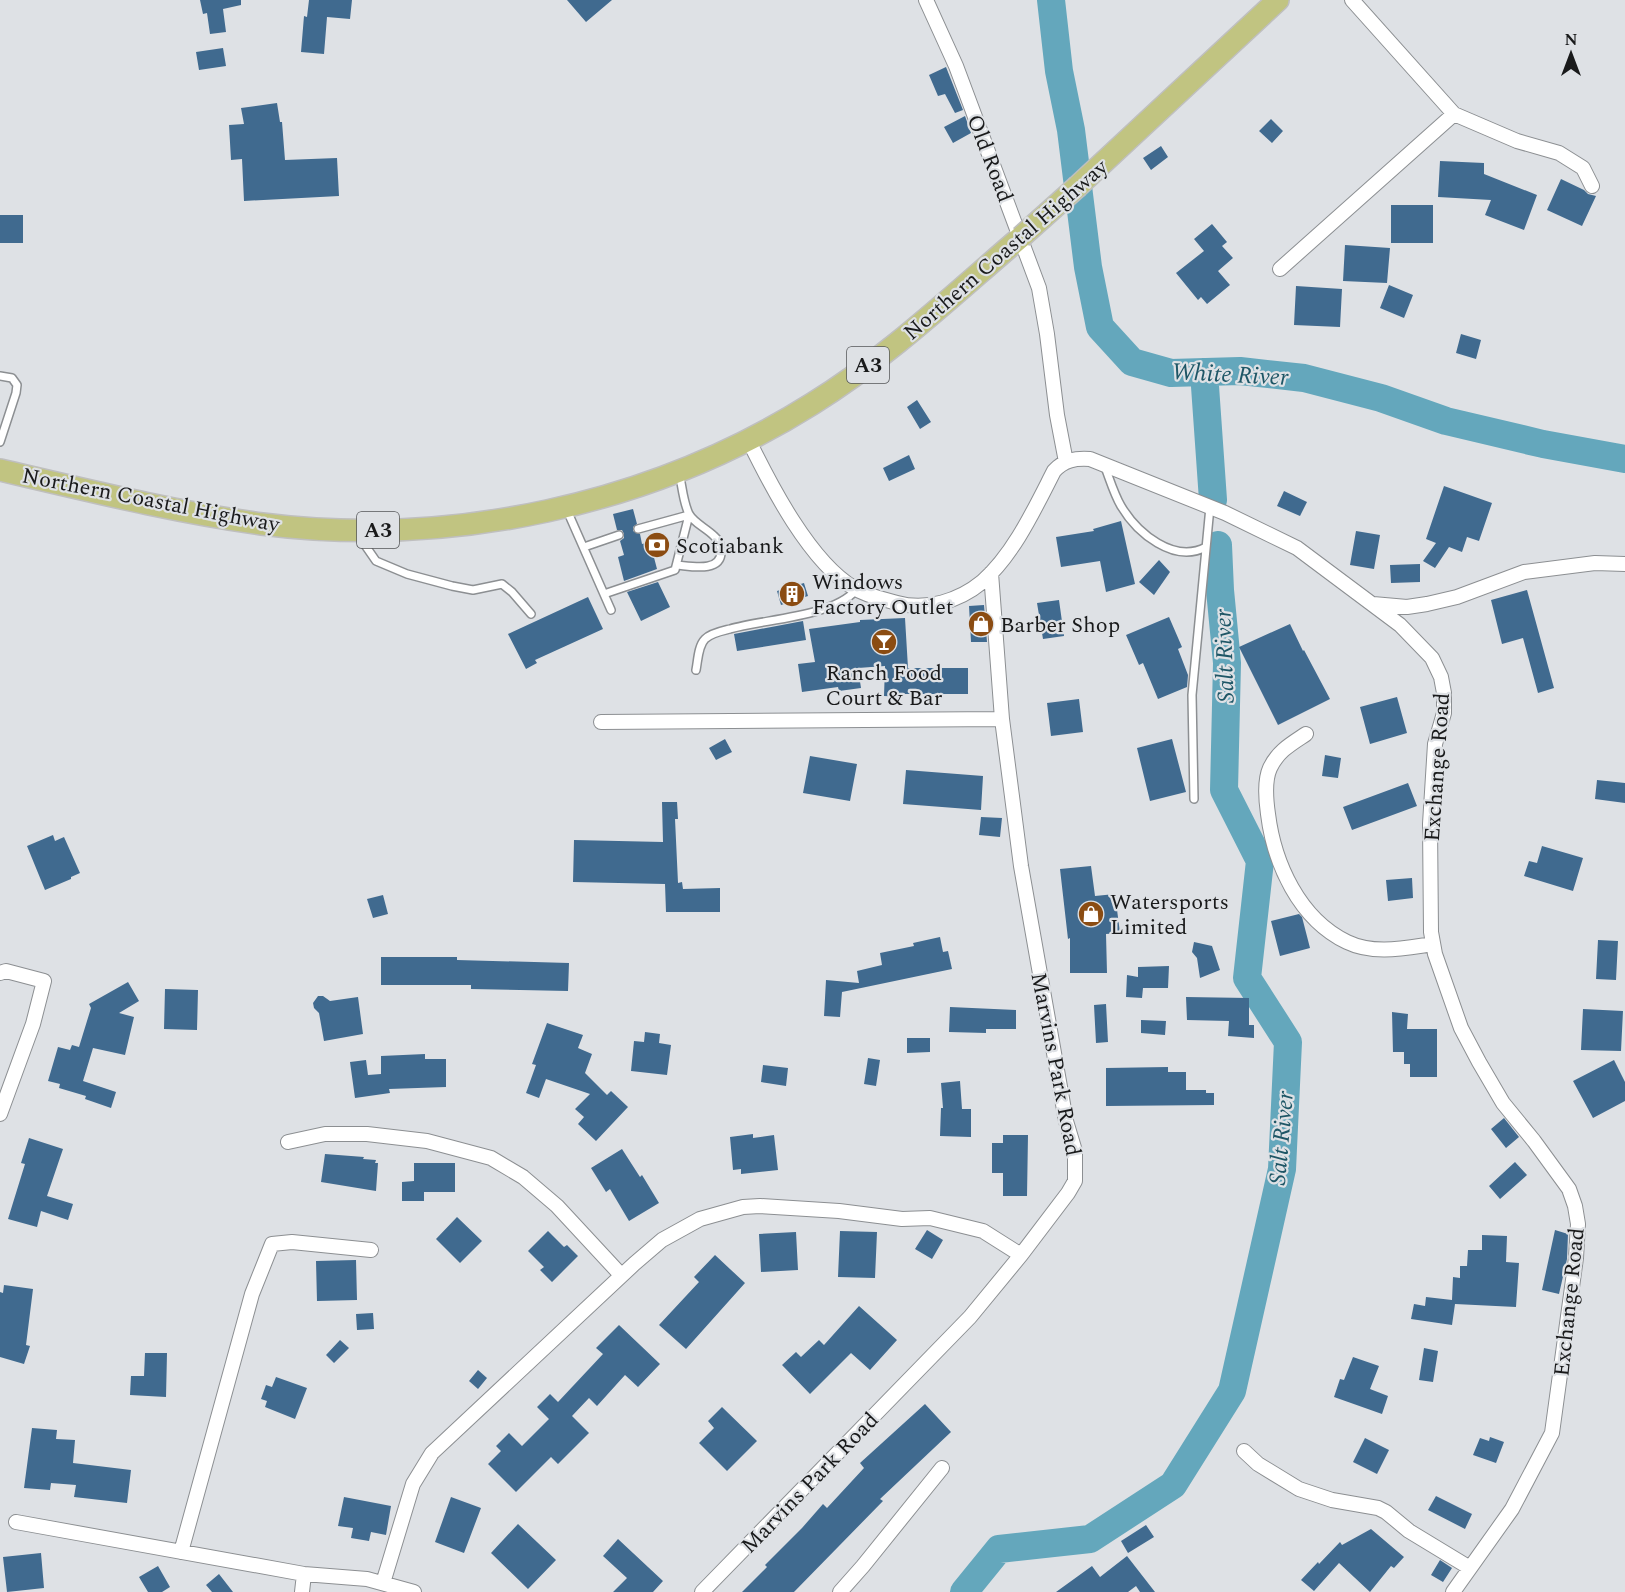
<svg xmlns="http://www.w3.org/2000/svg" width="1625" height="1592" font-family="Spectral,serif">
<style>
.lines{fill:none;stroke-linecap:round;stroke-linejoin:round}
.river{stroke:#64a7bc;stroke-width:28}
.building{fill:#406a8f}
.lane-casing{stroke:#8c8f92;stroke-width:10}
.street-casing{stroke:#8c8f92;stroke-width:16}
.primary-casing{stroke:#bfbfbf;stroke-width:24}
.lane{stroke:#fff;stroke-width:7}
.street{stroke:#fff;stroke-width:14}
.primary{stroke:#c1c481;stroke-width:21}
.primary-bridge-casing{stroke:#bfbfbf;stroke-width:24;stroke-linecap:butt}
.primary-bridge{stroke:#c1c481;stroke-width:21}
.labels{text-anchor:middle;stroke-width:4.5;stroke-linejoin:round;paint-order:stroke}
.shield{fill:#dee1e5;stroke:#545658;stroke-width:1.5}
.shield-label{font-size:21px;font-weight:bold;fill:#191a1b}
.street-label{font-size:22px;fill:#191a1b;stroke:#dee1e5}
.poi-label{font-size:22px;fill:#191a1b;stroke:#dee1e5;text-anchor:start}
.water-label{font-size:24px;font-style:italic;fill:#1e5666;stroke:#dee1e5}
</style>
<rect width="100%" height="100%" fill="#dee1e5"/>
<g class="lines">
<path class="river" d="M1051,0L1059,71L1071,130L1088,267L1100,327L1132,362L1171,373L1240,371L1304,378L1381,398L1446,421L1543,444L1625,459
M1204,372L1213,500
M964,1592L999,1549L1090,1539L1173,1485L1232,1391L1282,1169L1288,1042L1247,978L1260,861L1224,790L1227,663L1220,590L1218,545"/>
</g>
<path class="building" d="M200,0H241V5L223,9L226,32L210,34L207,13L203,14Z
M309,0H352L350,19L327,17L324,54L301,52L304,16L307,17Z
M567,0H612L586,22Z
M223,48L226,66L199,70L196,52Z
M946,67L963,110L955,113L945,94L938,96L929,75Z
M277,103L280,122H282L285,160L337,158L339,196L244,201L242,159L231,160L229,125L244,124L241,108Z
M965,116L971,133L953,143L944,127Z
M1271,119L1283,131L1272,143L1259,131Z
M1161,146L1168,157L1151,170L1143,158Z
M1440,161L1484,163V174L1537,195L1524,230L1485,215L1491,200L1438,197Z
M1561,179L1584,190L1588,194L1596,196L1582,226L1547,210Z
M1391,205H1433V243H1391Z
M0,215H23V243H0Z
M1212,224L1227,242L1222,246L1233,258L1218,271L1230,285L1207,304L1201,297L1198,300L1176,273L1204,251L1194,239Z
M1345,245L1390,248L1387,283L1343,281Z
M1389,285L1413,295L1404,318L1380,308Z
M1296,286L1342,289L1340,327L1294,325Z
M1461,334L1481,340L1476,359L1456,353Z
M917,400L931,422L920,429L907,407Z
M909,455L915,469L889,481L883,468Z
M1444,486L1492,503L1479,541L1467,537L1462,552L1449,547L1435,568L1423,561L1436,543L1426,539Z
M1284,491L1307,502L1300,516L1277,506Z
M633,509L637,524L633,527V531L640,534L642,544L650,542L657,569L624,581L618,557L624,555L620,541L624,538V534L622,530H617L613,514Z
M1121,521L1135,584L1106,592L1100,561L1061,567L1056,537L1094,531L1093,529Z
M1356,531L1380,535L1374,569L1350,565Z
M1159,560L1170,572L1154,595L1139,582Z
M1420,564V582L1391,583L1390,565Z
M658,582L670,607L641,621L627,592Z
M804,583L808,596L781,605L777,591Z
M1527,590L1554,688L1538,693L1523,638L1502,644L1491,600Z
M588,597L603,629L535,660L537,663L526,669L508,634Z
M1059,600L1064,636L1043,639L1037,603Z
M984,605L987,642H971L969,606Z
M1169,617L1182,647L1178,649L1188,675L1187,687L1158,699L1143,663L1139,665L1126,635Z
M905,618L908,668H968V694H904V697L884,696L885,666L858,668L861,688L839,691L838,687L802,692L798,664L815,662L809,629L860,622V620Z
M803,621L806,640L737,651L734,634Z
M1290,624L1303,651L1304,650L1330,699L1278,725L1239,647Z
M1397,697L1407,733L1370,744L1360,707Z
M1079,699L1083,732L1051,736L1047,703Z
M725,739L732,752L716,760L709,748Z
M1172,739L1186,792L1150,801L1137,748Z
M1325,755L1341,758L1338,778L1322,776Z
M810,756L857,764L850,801L803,793Z
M906,770L983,776L981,810L903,804Z
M1597,780L1625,783V803L1595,799Z
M1408,783L1417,806L1352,830L1343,807Z
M662,802H677L678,819H675L678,883L682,882L683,889L720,888V912H666L665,884L573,882L574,840L663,842Z
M981,817L1002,818L1000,837L979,835Z
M53,835L55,841L64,837L80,873L71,877V879L45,890L27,846Z
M1542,846L1583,858L1573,891L1524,876L1529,861L1537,863Z
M1091,866L1095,896L1115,894L1120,933L1106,934L1107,973H1070V938L1068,939L1060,869Z
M1412,878L1413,898L1388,901L1386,880Z
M383,895L388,914L373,918L367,899Z
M1299,914L1302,917L1310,948L1280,956L1271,921Z
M940,937L943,952L948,951L952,969L842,992L840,1017L824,1016L826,980L859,983L857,971L882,965L880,953L914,946L913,943Z
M1598,940L1618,941L1616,980L1596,979Z
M1194,942L1212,946L1220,970L1200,978L1197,958L1192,952Z
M381,957H457V960L569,963L568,991L471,989V985H381Z
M1169,966L1168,988H1143L1142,998L1126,997L1127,975L1138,977V967Z
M128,982L139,1001L119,1013L134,1017L125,1055L93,1048L83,1081L116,1092L111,1108L85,1099L86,1096L59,1088L60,1084L48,1081L58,1047L70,1050L72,1045L79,1047L91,1008L89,1004Z
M165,989L198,990L197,1030L164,1029Z
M318,996H323L330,1001L358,997L363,1034L324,1041L319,1013L314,1008L313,1003Z
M1186,997L1249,998V1025H1254V1038L1228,1036L1229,1021L1187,1020Z
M1106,1004L1108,1042L1096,1043L1094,1005Z
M950,1007L1016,1010V1029H986V1033L949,1032Z
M1583,1009L1623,1011L1621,1051L1581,1050Z
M1392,1012L1408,1014L1407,1029H1437V1077H1410V1064H1404V1052H1393Z
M1141,1020L1166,1021L1165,1035L1141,1033Z
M547,1023L583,1035L578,1048L592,1054L585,1073L607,1095L611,1091L628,1107L596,1141L578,1124L584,1117L575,1109L590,1094L546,1079L539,1098L526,1093L536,1065L532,1064Z
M645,1032L660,1034L659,1043L671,1045L667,1075L631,1071L634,1041L644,1042Z
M907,1038H930V1052L907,1053Z
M425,1054V1059H446V1087L389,1089L390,1093L355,1098L350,1062L366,1060L368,1075L381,1074V1056Z
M868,1058L880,1060L876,1086L864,1084Z
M1614,1060L1625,1082V1101L1593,1118L1573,1081Z
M763,1065L788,1068L786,1086L761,1082Z
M1168,1067V1072H1186V1090H1206V1093H1214V1105L1106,1106V1068Z
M960,1081L962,1109H971V1137L940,1136L941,1108H943L941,1083Z
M1504,1118L1519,1137L1506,1148L1491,1129Z
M753,1134V1138L774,1135L778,1170L741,1174V1169L733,1170L730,1137Z
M1003,1135H1028L1027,1196H1003V1173H992V1143H1003Z
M29,1138L63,1149L47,1196L73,1204L68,1220L41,1211L37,1227L8,1219L25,1164L21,1163Z
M622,1149L640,1177L642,1175L659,1203L629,1221L610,1189L606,1192L591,1168Z
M325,1154L364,1157L363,1159L376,1160L375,1163H378L376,1191L321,1182Z
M1515,1162L1527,1175L1500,1199L1489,1186Z
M414,1163H455V1192H424V1201H402V1182L414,1181Z
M457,1217L482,1241L460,1263L436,1239Z
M927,1230L943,1240L932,1259L915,1249Z
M1555,1230L1568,1234L1567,1259L1559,1294L1542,1290Z
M548,1231L564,1247L567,1245L578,1256L552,1282L540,1270L544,1267L528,1251Z
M840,1231L877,1232L875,1278L838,1277Z
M796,1232L798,1270L761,1272L759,1234Z
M1482,1235L1507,1236L1506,1262L1519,1263L1516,1307L1455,1304L1452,1325L1411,1319L1414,1304L1425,1306L1426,1297L1452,1300L1453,1277L1460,1278V1266H1467L1468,1250H1482Z
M715,1255L745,1283L686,1349L659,1325L699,1282L694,1277Z
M356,1260L357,1300L317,1301L316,1261Z
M4,1285L33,1289L26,1345L30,1346L24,1364L0,1357V1292L3,1293Z
M859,1306L897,1340L870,1370L851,1353L810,1394L782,1365L796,1352L801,1357L819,1340L824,1345Z
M373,1313L374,1329L357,1330L356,1314Z
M619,1325L660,1364L638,1387L625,1375L597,1406L589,1398L572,1416L589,1433L558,1464L551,1457L516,1492L488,1464L501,1451L496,1446L509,1433L522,1446L549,1419L537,1407L550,1394L558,1402L603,1354L596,1348Z
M340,1340L349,1348L334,1363L326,1355Z
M1424,1348L1438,1351L1433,1382L1419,1380Z
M145,1353H167L166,1397L130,1395L131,1376H144Z
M1353,1357L1379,1366L1370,1389L1388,1396L1382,1414L1334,1397L1340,1379L1344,1380Z
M478,1370L487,1378L478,1389L469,1381Z
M276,1377L307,1388L295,1419L265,1407L267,1401L261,1399L266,1385L272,1387Z
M925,1404L951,1432L880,1499L883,1501L794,1592H742L767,1567L765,1565L802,1528L823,1504L827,1508L864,1468L860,1463Z
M722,1407L757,1441L727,1471L699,1443L714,1428L708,1421Z
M32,1428L57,1430L56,1439L75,1440L73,1463L131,1470L127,1503L74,1497L76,1485L51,1483L50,1490L24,1488Z
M1490,1437L1504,1442L1496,1463L1473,1455L1480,1438L1489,1441Z
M1365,1438L1389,1450L1377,1474L1353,1462Z
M1436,1496L1472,1514L1465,1529L1428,1510Z
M344,1497L391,1506L386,1535L371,1532L369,1541L351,1538L353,1528L338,1526Z
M451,1497L481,1508L464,1553L435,1542Z
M518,1524L556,1560L528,1589L491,1553Z
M1146,1525L1154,1537L1128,1553L1121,1541Z
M1371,1529L1404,1557L1394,1568L1391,1566L1370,1592L1339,1563L1314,1591L1301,1580L1318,1562L1319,1564L1340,1542L1342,1545Z
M618,1539L663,1581L653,1592H613L627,1578L603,1556Z
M41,1553L44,1588L7,1592L3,1557Z
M1127,1556L1155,1592H1140L1136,1586L1128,1592H1056L1092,1566L1100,1577Z
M1440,1560L1452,1568L1443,1582L1431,1575Z
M158,1566L170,1587L162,1592H148L139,1577Z
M219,1574L233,1592H212L206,1585Z"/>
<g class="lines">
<g class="lane-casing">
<path id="lane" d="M0,376L12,378L17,385L16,393L0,442
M1105,467C1110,480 1114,494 1121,506C1137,533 1174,564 1206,547
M566,508L611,610
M358,535L376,561L407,574L452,586L473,590L502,584L512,592L531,614
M584,547L619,535
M677,565C690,566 721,573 721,552C721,546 719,540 714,536C706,528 694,523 689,514C683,502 682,485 679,472
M604,594L675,570L689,515L638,529
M696,670C698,660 698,646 705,639C711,633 722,631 730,629C764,619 833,617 856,590
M1194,799L1192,695L1210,507"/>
</g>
<g class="street-casing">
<path id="street" d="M926,0L956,66L1039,288L1047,334L1057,415L1066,462
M1454,114L1517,141L1559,153L1583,168L1592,186
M1280,269L1454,114L1352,0
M749,441C771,486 810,562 854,588C867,596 883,599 897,603C926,611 959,601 982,582C1014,554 1035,508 1054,471C1064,460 1075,458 1090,459L1225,513L1297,548L1400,625L1432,658L1441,677L1444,693V713L1435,744L1430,824L1431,932L1435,954L1461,1028L1479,1062L1503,1103L1534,1141L1569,1189L1575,1206L1578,1224L1576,1258L1552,1433L1512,1509L1453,1592
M1373,604L1407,607L1427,604L1457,597L1524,572L1595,563L1625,564
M601,722L1002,719
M1306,734C1291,744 1278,751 1270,768C1264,781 1266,800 1268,814C1274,863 1299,919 1347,942C1374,955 1405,948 1433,944
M0,973L6,971L44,981L33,1024L0,1114
M288,1142L325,1134H367L427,1141L491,1158L523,1177L557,1206L621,1275
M1244,1451L1258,1464L1299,1489L1332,1500L1378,1508L1386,1512L1409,1531L1470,1568
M16,1522L304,1574L367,1579L414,1592
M181,1552L252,1294L272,1244L292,1242L371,1250
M383,1583L413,1484L432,1453L634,1264L662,1240L700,1219L743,1207L760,1206L839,1211L902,1219L930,1218L983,1231L1021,1255
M302,1592L304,1574
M702,1592L970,1317L1021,1255L1068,1193L1075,1181V1151L1066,1121L1021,866L1002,719L991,573
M840,1592L863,1566L942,1468"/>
</g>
<g class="primary-casing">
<path id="primary" d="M1078,186L1278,0
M0,470C86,490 174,512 262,524C451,548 651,505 812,404C888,357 953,295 1021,237"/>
</g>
<use href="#lane" class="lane"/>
<use href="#street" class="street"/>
<use href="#primary" class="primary"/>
<g class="primary-bridge-casing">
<path id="primary-bridge" d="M1021,237L1078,186"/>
</g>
<use href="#primary-bridge" class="primary-bridge"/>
</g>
<defs>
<g id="bank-disc" transform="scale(1.35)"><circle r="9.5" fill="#8b4c12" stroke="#dee1e5"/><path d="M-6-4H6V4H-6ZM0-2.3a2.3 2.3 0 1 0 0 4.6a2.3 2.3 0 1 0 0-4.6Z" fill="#fff"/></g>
<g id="building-disc" transform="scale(1.35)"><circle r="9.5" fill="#8b4c12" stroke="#dee1e5"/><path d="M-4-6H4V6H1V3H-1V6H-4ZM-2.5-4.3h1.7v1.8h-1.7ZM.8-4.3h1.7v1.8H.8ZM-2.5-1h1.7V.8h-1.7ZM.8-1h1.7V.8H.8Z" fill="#fff"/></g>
<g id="shop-disc" transform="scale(1.35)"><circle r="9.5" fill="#8b4c12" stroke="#dee1e5"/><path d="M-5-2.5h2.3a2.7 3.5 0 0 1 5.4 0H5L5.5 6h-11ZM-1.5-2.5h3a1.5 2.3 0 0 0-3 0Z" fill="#fff"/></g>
<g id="bar-disc" transform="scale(1.35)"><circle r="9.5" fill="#8b4c12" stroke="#dee1e5"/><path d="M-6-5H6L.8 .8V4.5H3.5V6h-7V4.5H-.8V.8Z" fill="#fff"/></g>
</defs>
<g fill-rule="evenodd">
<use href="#bank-disc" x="657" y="545"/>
<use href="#building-disc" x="792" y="594"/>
<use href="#shop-disc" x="981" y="624"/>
<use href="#bar-disc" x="884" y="642"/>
<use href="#shop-disc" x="1091" y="914"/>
</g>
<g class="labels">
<g class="shield">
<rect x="847" y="347" width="42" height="36" rx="4.5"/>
<rect x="357" y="512" width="42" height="36" rx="4.5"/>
</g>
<g class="shield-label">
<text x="868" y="372">A3</text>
<text x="378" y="537">A3</text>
</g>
<g class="street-label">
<text transform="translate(991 158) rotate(69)" y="8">Old Road</text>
<text transform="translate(1005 249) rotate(-41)" y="8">Northern Coastal Highway</text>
<text transform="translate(151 499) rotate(11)" y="8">Northern Coastal Highway</text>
<text transform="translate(1436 767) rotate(-86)" y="8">Exchange Road</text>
<text transform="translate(1057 1064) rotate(79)" y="8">Marvins Park Road</text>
<text transform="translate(1568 1302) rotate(-84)" y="8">Exchange Road</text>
<text transform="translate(809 1482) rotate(-46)" y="8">Marvins Park Road</text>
</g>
<g class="poi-label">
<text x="676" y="553">Scotiabank</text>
<text x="812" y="589">Windows<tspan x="812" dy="25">Factory Outlet</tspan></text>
<text x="1000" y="632">Barber Shop</text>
<text x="884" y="680" text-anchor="middle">Ranch Food<tspan x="884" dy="25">Court &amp; Bar</tspan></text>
<text x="1110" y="909">Watersports<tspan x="1110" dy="25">Limited</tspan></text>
</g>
<g class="water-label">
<text transform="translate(1230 374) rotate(3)" y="8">White River</text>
<text transform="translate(1224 656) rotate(-92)" y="8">Salt River</text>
<text transform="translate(1281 1138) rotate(-85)" y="8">Salt River</text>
</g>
</g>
<g transform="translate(1571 54)" stroke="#dee1e5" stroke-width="4.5" paint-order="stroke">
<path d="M0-4.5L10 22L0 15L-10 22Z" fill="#191a1b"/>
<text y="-9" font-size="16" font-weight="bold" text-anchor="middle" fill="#191a1b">N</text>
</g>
</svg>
